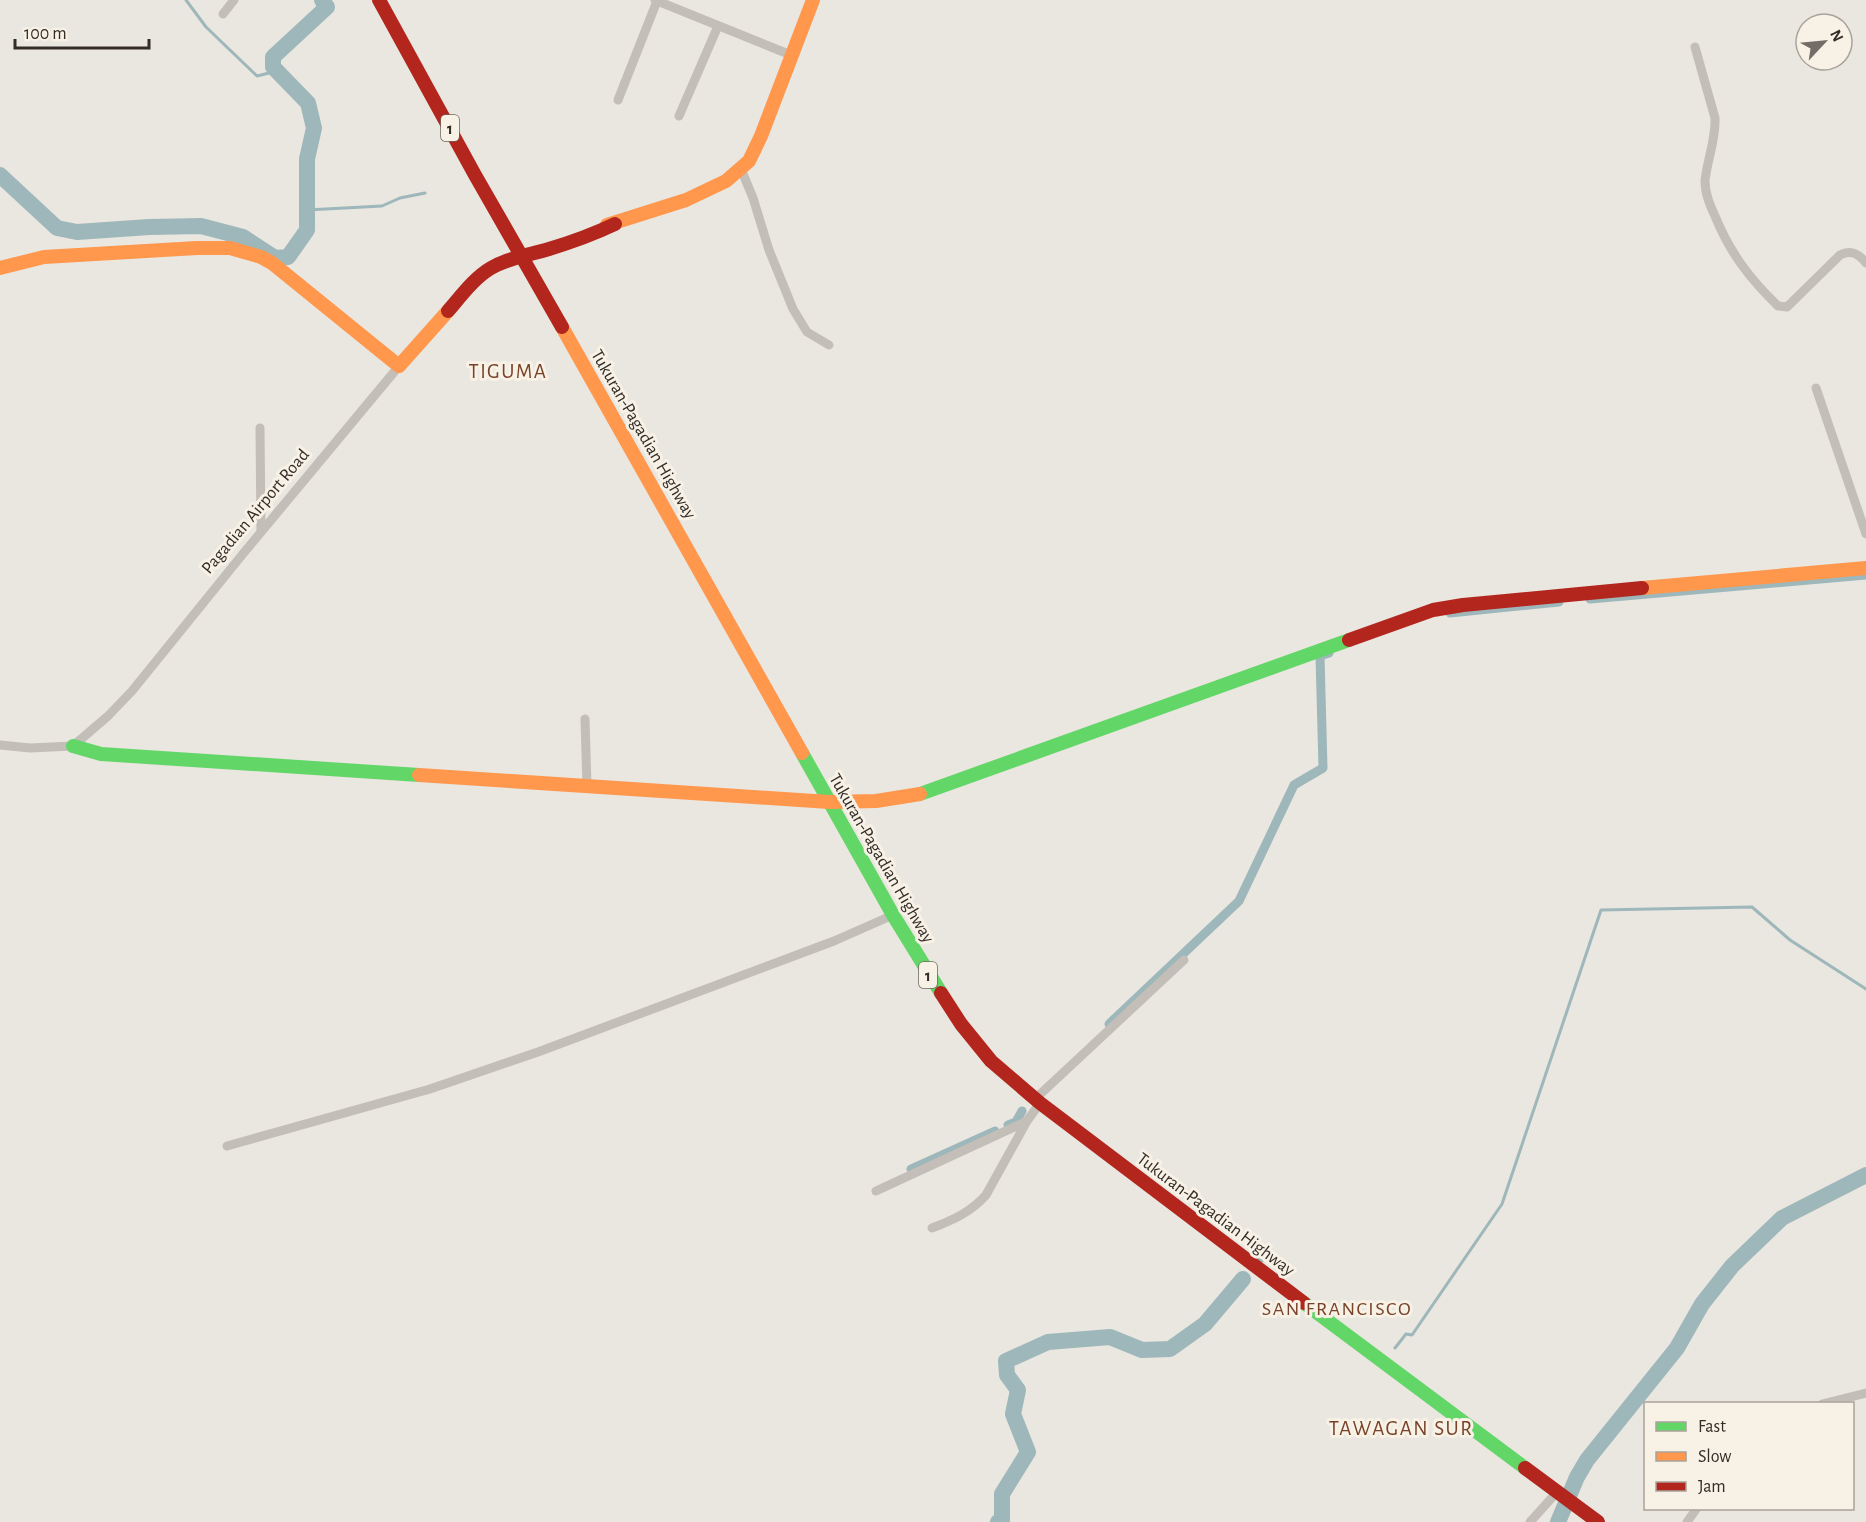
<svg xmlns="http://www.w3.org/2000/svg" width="1866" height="1522" font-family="'Alegreya Sans',sans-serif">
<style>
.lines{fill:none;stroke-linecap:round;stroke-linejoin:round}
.stream{stroke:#9eb7ba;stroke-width:3}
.canal{stroke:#9eb7ba;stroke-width:9}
.river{stroke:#9eb7ba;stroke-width:16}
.street{stroke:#c3beb8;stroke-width:9}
.fast{stroke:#63d668;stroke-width:14}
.slow{stroke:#ff974d;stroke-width:14}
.jam{stroke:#b3261e;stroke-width:14}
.labels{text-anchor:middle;stroke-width:6;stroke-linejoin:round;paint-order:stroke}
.shield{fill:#f7f1e6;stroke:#6e6760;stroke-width:1.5}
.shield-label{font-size:16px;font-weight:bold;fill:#332c27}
.street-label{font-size:18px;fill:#332c27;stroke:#f7f1e6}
.neighbourhood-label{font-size:20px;letter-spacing:1.5px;fill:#794329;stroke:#f7f1e6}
.quarter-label{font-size:21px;letter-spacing:1.5px;fill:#794329;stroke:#f7f1e6}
</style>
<rect width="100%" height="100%" fill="#eae6e0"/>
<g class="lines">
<path class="stream" d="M186,0L206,27L257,76L277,71
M307,210L382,206L400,198L425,193
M1260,1252L1266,1257
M1395,1348L1406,1334L1412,1335L1502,1204L1601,910L1752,907L1790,940L1866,989"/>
<path class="canal" d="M1590,599L1866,575
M1450,613L1559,602
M1109,1024L1239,901L1294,785L1323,768L1320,656L1329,653
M1008,1125L1016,1122L1022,1111
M911,1169L995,1131"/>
<path class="river" d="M0,175L57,228L77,232L149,227L201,226L243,237L275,258L288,257L307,230V159L314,128L308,103L273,67V57L327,7L322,0
M1258,1256L1260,1252
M998,1522L1002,1520V1494L1028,1452L1013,1414L1018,1390L1007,1375L1006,1361L1048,1342L1110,1337L1142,1350L1170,1349L1205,1324L1243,1279
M1558,1522L1577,1477L1587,1460L1677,1348L1702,1304L1732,1266L1782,1218L1866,1175"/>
<path class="street" d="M655,0L791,55
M223,14L234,0
M1695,47L1715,118C1716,140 1707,160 1705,181C1705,194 1710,205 1715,216C1730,253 1750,279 1778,306L1787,307L1840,255C1851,249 1859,254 1866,263
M618,100L657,1
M679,116L718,26
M741,169L753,198L769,250L793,309L807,332L829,345
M1816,388L1866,534
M260,428L261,532
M585,719L587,787
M0,745L30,748L73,746L108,716L132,691L242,555L399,366
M1035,1099L1184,960
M227,1146L430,1089L538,1052L834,941L893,915
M876,1191L1027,1121
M932,1228C953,1220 971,1212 986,1195L1027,1121L1040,1103
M1822,1404L1866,1393
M1530,1522L1557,1492
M1687,1522L1697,1508"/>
<path class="fast" d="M73,746L101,754L419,775
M802,753L893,915L941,993
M920,794L1349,640
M1304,1303L1525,1468"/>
<path class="slow" d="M607,225L686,200L726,181L749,161L761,136L813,0
M0,268L44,257L197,248H230L261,257L272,263L399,366L448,311
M562,327L802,753
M1642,588L1866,568
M419,775L829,802L876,801L920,794"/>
<path class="jam" d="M379,0L475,175L562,327
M448,311C461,296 474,278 491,268C510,257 530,255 549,249C572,242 594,234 615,224
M1349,640L1433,610L1463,605L1642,588
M941,993L961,1024L991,1061L1040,1103L1304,1303
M1525,1468L1598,1522"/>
</g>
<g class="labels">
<g class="shield">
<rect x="441" y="115" width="18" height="26" rx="4.5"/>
<rect x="919" y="962" width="18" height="26" rx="4.5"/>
</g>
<g class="shield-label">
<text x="450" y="134">1</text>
<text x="928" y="981">1</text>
</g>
<g class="street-label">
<text transform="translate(644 434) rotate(60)" y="6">Tukuran-Pagadian Highway</text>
<text transform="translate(255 511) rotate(-50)" y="6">Pagadian Airport Road</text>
<text transform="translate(882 858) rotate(60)" y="6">Tukuran-Pagadian Highway</text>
<text transform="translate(1216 1214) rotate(37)" y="6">Tukuran-Pagadian Highway</text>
</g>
<g class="neighbourhood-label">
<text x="1337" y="1315">SAN FRANCISCO</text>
</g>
<g class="quarter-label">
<text x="508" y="378">TIGUMA</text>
<text x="1401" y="1435">TAWAGAN SUR</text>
</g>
</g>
<rect x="1644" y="1402" width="210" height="108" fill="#f7f1e6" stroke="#a9a29a" stroke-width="1.5"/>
<rect x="1656" y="1422" width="30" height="9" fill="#63d668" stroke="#a9a29a" stroke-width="1.5"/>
<text x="1698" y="1432" font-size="18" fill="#332c27">Fast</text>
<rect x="1656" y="1452" width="30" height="9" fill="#ff974d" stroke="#a9a29a" stroke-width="1.5"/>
<text x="1698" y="1462" font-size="18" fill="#332c27">Slow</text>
<rect x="1656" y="1482" width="30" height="9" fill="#b3261e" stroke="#a9a29a" stroke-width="1.5"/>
<text x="1698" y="1492" font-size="18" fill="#332c27">Jam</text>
<g transform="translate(1824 42) rotate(64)"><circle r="28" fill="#f7f1e6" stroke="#a9a29a" stroke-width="1.5"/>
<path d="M0-4.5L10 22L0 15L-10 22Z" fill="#736d68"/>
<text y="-9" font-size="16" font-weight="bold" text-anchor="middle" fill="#332c27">N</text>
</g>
<path d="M15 39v9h134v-9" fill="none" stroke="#332c27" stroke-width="3"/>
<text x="24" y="39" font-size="18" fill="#332c27" stroke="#f7f1e6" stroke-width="4.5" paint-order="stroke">100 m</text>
</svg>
